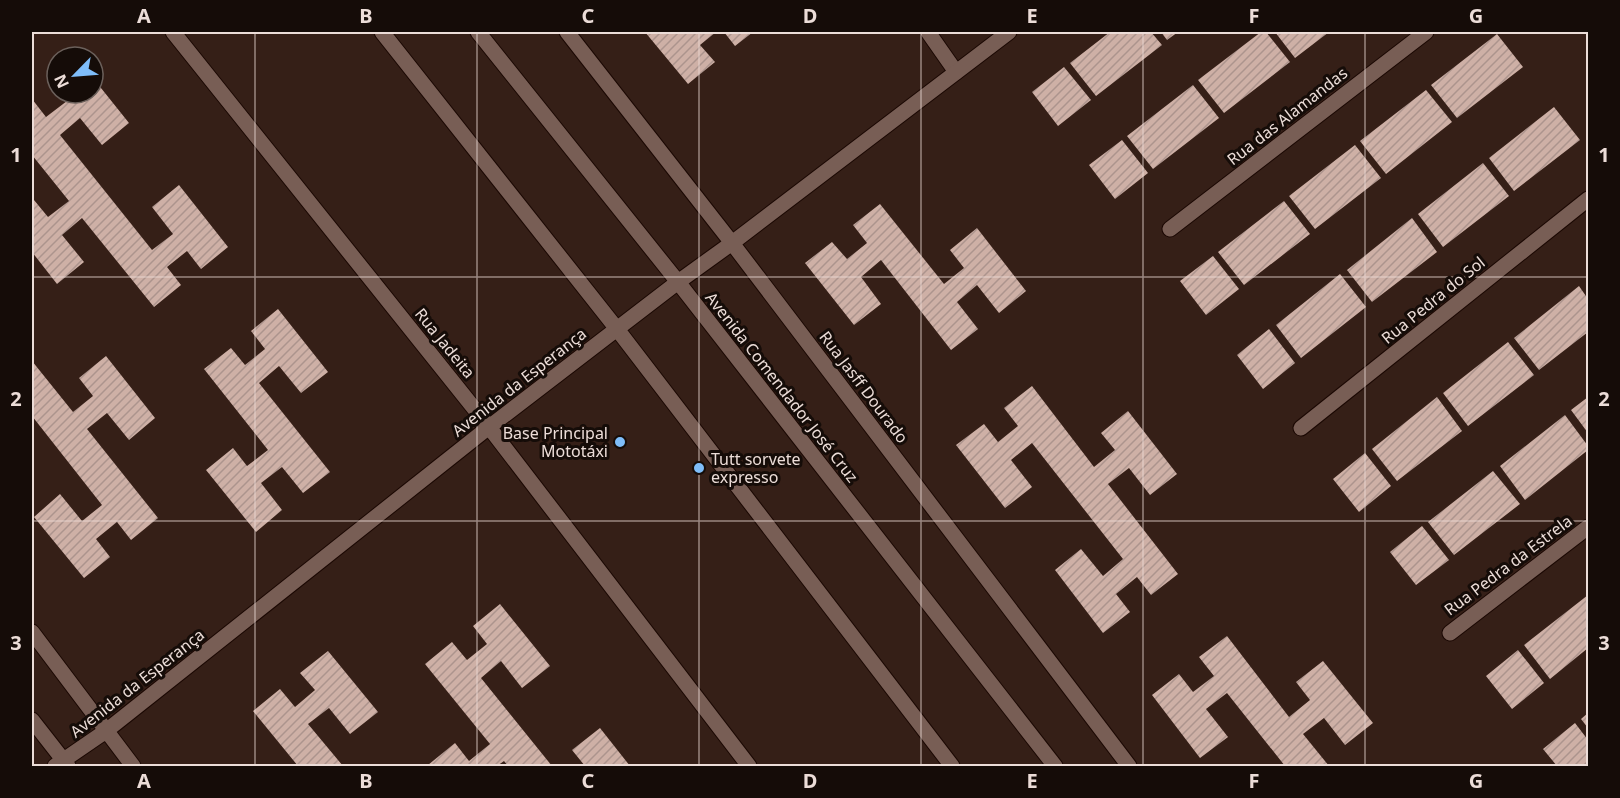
<svg xmlns="http://www.w3.org/2000/svg" width="1620" height="798" font-family="'Noto Sans',sans-serif">
<style>
.building{fill:url(#building-hatch)}
.lines{fill:none;stroke-linecap:round;stroke-linejoin:round}
.lane-casing{stroke:#1b0803;stroke-width:17}
.street-casing{stroke:#1b0803;stroke-width:17}
.lane{stroke:#785e55;stroke-width:15}
.street{stroke:#785e55;stroke-width:15}
.grid{fill:none;stroke:#ecddd8;stroke-width:1.5;stroke-opacity:0.55}
.poi-dot{fill:#7fbdf9;stroke:#150c08;stroke-width:2}
.labels{text-anchor:middle;stroke-width:6;stroke-linejoin:round;paint-order:stroke}
.street-label{font-size:16px;fill:#ecddd8;stroke:#150c08}
.poi-label{font-size:16px;fill:#ecddd8;stroke:#150c08;text-anchor:end}
.neatline{fill:none;stroke:#ecddd8;stroke-width:2}
.grid-label{font-size:20px;text-anchor:middle;font-weight:bold;fill:#ecddd8}
</style>
<defs>
<pattern id="building-hatch" width="6" height="6" patternUnits="userSpaceOnUse" patternTransform="scale(1.5)"><rect width="6" height="6" fill="#ceb0a6"/><path d="M-1 1l2-2M0 6l6-6M5 7l2-2" fill="none" stroke="#ac948d"/></pattern>
</defs>
<rect width="100%" height="100%" fill="#351f17"/>
<path class="building" d="M645,32H716L700,45L715,62L688,84Z
M724,32H753L735,46Z
M1110,32H1151L1162,45L1096,96L1070,63Z
M1161,32H1178L1167,40Z
M1261,32H1266L1290,62L1224,113L1198,80Z
M1275,32H1329L1295,58Z
M1497,34L1523,67L1457,118L1431,85Z
M1064,67L1091,100L1058,126L1032,92Z
M93,78L129,123L102,145L80,118L60,135L152,250L173,234L152,207L179,185L228,247L201,269L187,251L167,267L181,285L154,307L82,218L62,235L84,262L57,284L32,252V202L34,200L48,217L69,201L32,155V99L46,117L67,101L60,93H93Z
M1193,85L1219,118L1153,169L1127,136Z
M1426,90L1452,122L1386,174L1360,141Z
M1554,107L1580,140L1514,191L1489,158Z
M1122,140L1148,173L1115,199L1089,165Z
M1355,145L1381,178L1315,229L1289,196Z
M1483,163L1509,196L1443,247L1418,214Z
M1284,201L1310,234L1244,285L1218,252Z
M880,204L944,284L964,268L950,250L977,228L1026,291L999,313L977,285L957,302L978,329L951,350L881,260L861,277L881,304L854,325L805,263L832,242L847,259L867,243L853,225Z
M1412,218L1437,252L1372,302L1347,270Z
M1213,256L1239,289L1206,315L1180,281Z
M1340,274L1366,307L1301,358L1276,325Z
M1579,286L1588,299V332L1539,370L1514,338Z
M278,309L328,372L301,393L279,366L259,383L330,472L303,493L282,467L261,483L282,510L256,532L206,470L233,448L247,466L268,450L204,369L231,348L245,365L265,349L251,331Z
M1269,329L1295,363L1263,389L1237,355Z
M1508,342L1534,375L1468,426L1443,393Z
M106,356L155,418L129,440L107,413L87,429L158,518L131,540L117,522L96,539L110,557L84,578L34,517L60,494L82,521L102,505L32,416V361L73,412L93,396L79,378Z
M1032,386L1094,467L1115,450L1101,433L1128,411L1177,474L1150,495L1129,468L1108,484L1178,574L1151,595L1137,577L1116,594L1130,612L1103,633L1055,570L1081,549L1103,576L1123,559L1032,443L1011,460L1032,487L1005,508L956,445L984,424L998,442L1018,426L1004,408Z
M1437,397L1462,431L1397,481L1372,449Z
M1588,397V433L1571,410Z
M1565,415L1588,446V450L1525,500L1500,466Z
M1365,453L1391,486L1359,512L1333,479Z
M1493,471L1520,504L1454,555L1428,522Z
M1422,526L1449,560L1416,585L1390,552Z
M1588,595V648L1550,679L1524,645Z
M500,604L550,666L522,688L501,661L481,678L552,766H508L504,761L497,766H429L428,765L455,743L469,761L490,744L425,664L452,642L467,660L487,644L473,626Z
M1227,636L1289,717L1310,700L1296,682L1323,661L1373,723L1345,745L1324,718L1303,734L1329,766H1285L1227,693L1206,709L1228,737L1200,758L1152,695L1179,674L1193,692L1214,676L1199,657Z
M1518,650L1544,683L1512,709L1486,676Z
M328,651L378,712L350,734L329,708L308,724L343,766H298L253,711L280,689L295,707L315,690L300,673Z
M1588,713V728L1581,719Z
M1575,723L1588,740V766H1557L1543,749Z
M600,728L630,766H585L572,750Z"/>
<g class="lines">
<g class="lane-casing">
<path id="lane" d="M928,32L956,72"/>
</g>
<g class="street-casing">
<path id="street" d="M173,32L489,427L749,766
M382,32L617,329L952,766
M478,32L678,282L1055,766
M567,32L732,243L1129,766
M1170,229L1426,32
M1301,428L1588,199
M32,632L133,766
M1450,633L1588,527
M32,720L68,766
M55,766L106,731L489,427L678,282L732,243L1009,32"/>
</g>
<use href="#lane" class="lane"/>
<use href="#street" class="street"/>
</g>
<path class="grid" d="M255,32V766M477,32V766M699,32V766M921,32V766M1143,32V766M1365,32V766M32,277H1588M32,521H1588"/>
<g class="poi-dot">
<circle cx="620" cy="442" r="6"/>
<circle cx="699" cy="468" r="6"/>
</g>
<g class="labels">
<g class="street-label">
<text transform="translate(1287 116) rotate(-38)" y="6">Rua das Alamandas</text>
<text transform="translate(1433 300) rotate(-39)" y="6">Rua Pedra do Sol</text>
<text transform="translate(445 343) rotate(51)" y="6">Rua Jadeita</text>
<text transform="translate(519 382) rotate(-38)" y="6">Avenida da Esperança</text>
<text transform="translate(782 387) rotate(52)" y="6">Avenida Comendador José Cruz</text>
<text transform="translate(864 387) rotate(53)" y="6">Rua Jasff Dourado</text>
<text transform="translate(1508 565) rotate(-37)" y="6">Rua Pedra da Estrela</text>
<text transform="translate(137 683) rotate(-38)" y="6">Avenida da Esperança</text>
</g>
<g class="poi-label">
<text x="608" y="439">Base Principal<tspan x="608" dy="18">Mototáxi</tspan></text>
<text x="711" y="465" text-anchor="start">Tutt sorvete<tspan x="711" dy="18">expresso</tspan></text>
</g>
</g>
<rect width="1620" height="798" fill="none" stroke="#150c08" stroke-width="66"/>
<g transform="translate(75 75) rotate(245)"><circle r="28" fill="#150c08" stroke="#6b605b" stroke-width="1.5"/>
<path d="M0-4.5L10 22L0 15L-10 22Z" fill="#7fbdf9"/>
<text y="-9" font-size="16" font-weight="bold" text-anchor="middle" fill="#ecddd8">N</text>
</g>
<rect x="33" y="33" width="1554" height="732" class="neatline"/>
<g class="grid-label">
<text x="144" y="23">A</text>
<text x="366" y="23">B</text>
<text x="588" y="23">C</text>
<text x="810" y="23">D</text>
<text x="1032" y="23">E</text>
<text x="1254" y="23">F</text>
<text x="1476" y="23">G</text>
<text x="16" y="162">1</text>
<text x="1604" y="162">1</text>
<text x="16" y="406">2</text>
<text x="1604" y="406">2</text>
<text x="16" y="650">3</text>
<text x="1604" y="650">3</text>
<text x="144" y="788">A</text>
<text x="366" y="788">B</text>
<text x="588" y="788">C</text>
<text x="810" y="788">D</text>
<text x="1032" y="788">E</text>
<text x="1254" y="788">F</text>
<text x="1476" y="788">G</text>
</g>
</svg>
